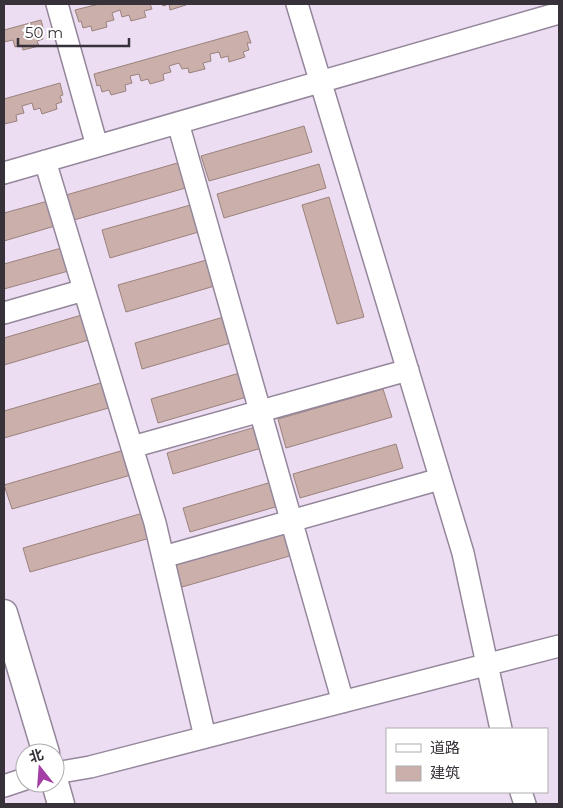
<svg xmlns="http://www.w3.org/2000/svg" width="563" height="808" font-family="Montserrat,'Noto Sans SC',sans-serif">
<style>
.building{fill:#caafaa;stroke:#9b827d}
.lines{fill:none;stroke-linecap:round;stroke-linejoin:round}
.minor-casing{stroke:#95879b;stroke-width:24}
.major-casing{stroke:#95879b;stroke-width:29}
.minor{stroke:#fff;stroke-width:21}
.major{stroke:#fff;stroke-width:26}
</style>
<rect width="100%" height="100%" fill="#ecddf2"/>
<path class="building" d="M99,4H150L152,9L144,11L146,17L131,21L129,15L122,17L120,10L112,13L114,20L106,22L107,27L92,31L91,26L83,28L81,21L79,22L75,10Z
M162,4H186V5L170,10L169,4L163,6Z
M41,20L44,31L41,32L43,39L37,41L39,46L23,50L22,45L15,47L13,40L4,42V30Z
M247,31L251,43H247L249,50L243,52L245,57L229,62L228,56L221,58L219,52L210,54L211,61L203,63L205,69L189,73L188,68L182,69L179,63L169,66L171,72L163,74L164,80L150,84L148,79L141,81L139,74L130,76L132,83L125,85L126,91L111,95L109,90L102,92L100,85L97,86L94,74Z
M60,83L63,95L60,96L62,102L56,104L57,109L42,114L40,108L34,110L32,103L22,106L24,113L16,115L17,121L4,124V99Z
M304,126L312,152L209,181L201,156Z
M181,162L189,187L74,220L66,195Z
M319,164L326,188L224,218L217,194Z
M329,197L364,317L337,324L302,205Z
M48,201L55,226L4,241V213Z
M194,204L202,231L110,258L102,230Z
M65,247L72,270L4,289V264Z
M210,259L218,285L126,312L118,285Z
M85,314L92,339L4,365V338Z
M227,316L234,342L142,369L135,343Z
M243,372L250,396L158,423L151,399Z
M104,382L112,407L4,438V411Z
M383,389L392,417L286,448L278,419Z
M259,426L265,447L173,474L167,453Z
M396,444L403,468L300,498L293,474Z
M124,450L131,475L12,509L4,485Z
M275,481L282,505L190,532L183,508Z
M143,513L150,538L30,572L23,548Z
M286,531L293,555L182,587L175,563Z"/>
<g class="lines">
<g class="minor-casing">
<path id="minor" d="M57,4L97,146
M297,4L463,553L501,729
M178,123L343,702
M45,161L155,523L205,737
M4,173L559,13
M4,313L84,290
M132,447L408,370
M163,557L440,479
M55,773L90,767L559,646
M4,786L25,779
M521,792L525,804"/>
</g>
<g class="major-casing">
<path id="major" d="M4,613L46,753
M55,783L61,804"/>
</g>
<use href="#minor" class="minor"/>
<use href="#major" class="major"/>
</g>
<rect width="563" height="808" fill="none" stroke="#373139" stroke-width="10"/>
<rect x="386" y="728" width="162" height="65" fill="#ffffff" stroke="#afadb0"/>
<rect x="396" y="744" width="25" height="8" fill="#ffffff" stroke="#afadb0"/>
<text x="430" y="753" font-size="15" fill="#373139">道路</text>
<rect x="396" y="766" width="25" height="15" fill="#caafaa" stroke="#afadb0"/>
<text x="430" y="778" font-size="15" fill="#373139">建筑</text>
<g transform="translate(40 768) rotate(343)"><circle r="24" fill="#ffffff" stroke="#afadb0"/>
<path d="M0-4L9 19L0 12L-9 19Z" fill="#a33ea4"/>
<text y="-8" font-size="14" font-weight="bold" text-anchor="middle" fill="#373139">北</text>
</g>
<path d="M18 38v8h111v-8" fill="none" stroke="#373139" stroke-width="2.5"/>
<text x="25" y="38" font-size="15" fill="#373139" stroke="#ffffff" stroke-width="4" paint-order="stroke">50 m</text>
</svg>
